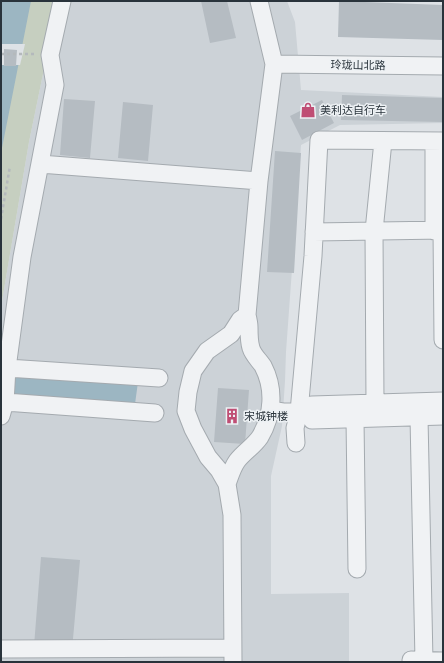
<svg xmlns="http://www.w3.org/2000/svg" width="444" height="663" font-family="'Archivo Narrow','Noto Sans SC',sans-serif">
<style>
.built{fill:#ccd2d7}
.green{fill:#c6cfc0}
.water{fill:#9cb6c2}
.pier{fill:#dee2e6}
.building{fill:#b5bcc2}
.lines{fill:none;stroke-linecap:round;stroke-linejoin:round}
.minor-casing{stroke:#a4aaaf;stroke-width:19}
.path{stroke:#b4b9bc;stroke-width:2.5;stroke-dasharray:3 3;stroke-linecap:butt}
.minor{stroke:#f0f2f4;stroke-width:17}
.labels{text-anchor:middle;stroke-width:3;stroke-linejoin:round;paint-order:stroke}
.street-label{font-size:11px;fill:#29333b;stroke:#edf1f4}
.poi-label{font-size:11px;fill:#29333b;stroke:#edf1f4;text-anchor:start}
</style>
<rect width="100%" height="100%" fill="#dee2e6"/>
<path class="built" d="M58,1H287L295,22L301,90L443,97V123L340,125L301,145L286,352L285,381L282,426L271,476V594L349,593V662H1V307L29,142Z"/>
<path class="green" d="M1,1H58L29,142L1,307Z"/>
<path class="water" d="M1,1H31L1,153Z
M14,373L138,382L135,404L11,395Z"/>
<path class="pier" d="M1,44H25L20,65H1Z"/>
<path class="building" d="M201,1H227L236,38L210,43Z
M339,1L443,5V40L338,37Z
M4,49L17,50L16,66H4Z
M342,95L443,98V122L341,120Z
M64,99L95,101L90,158L60,155Z
M322,100L334,123L302,140L290,116Z
M123,102L153,105L148,161L118,158Z
M275,151L301,153L294,273L267,272Z
M218,388L249,390L245,444L214,442Z
M41,557L80,560L72,650L34,646Z"/>
<g class="lines">
<g class="minor-casing">
<path id="minor" d="M274,64L443,66
M434,141V231
M40,164L259,181
M442,230L443,340
M314,232L443,230
M7,368L159,378
M443,401L312,405L308,412L312,420L443,416
M5,402L155,413
M375,403L374,231L383,141
M270,410L283,412H308
M1,416L5,402L7,368L22,257L55,85L50,55L62,1
M419,417L424,661
M355,419L357,569
M296,443L295,428L299,412L313,256L319,140L443,141
M227,484C230,476 232,468 237,461C244,452 254,446 260,437C273,415 275,389 263,366C259,360 253,355 251,348C249,342 249,334 249,327C249,323 248,319 247,315L259,181L274,64L259,1
M1,649L232,648
M411,660L443,661
M233,662L232,515L227,484L219,470L208,457L193,429L186,411L188,392L193,371L207,351L231,334L240,320L247,315"/>
</g>
<path class="path" d="M1,54H36
M1,219L10,166"/>
<use href="#minor" class="minor"/>
</g>
<defs>
<g id="shop-bare" transform="scale(1.2)"><path d="M-5-2.5h2.3a2.7 3.5 0 0 1 5.4 0H5L5.5 6h-11ZM-1.5-2.5h3a1.5 2.3 0 0 0-3 0Z" fill="#bf4e74" stroke="#edf1f4" stroke-width="2.5" paint-order="stroke"/></g>
<g id="building-bare" transform="scale(1.2)"><path d="M-4-6H4V6H1V3H-1V6H-4ZM-2.5-4.3h1.7v1.8h-1.7ZM.8-4.3h1.7v1.8H.8ZM-2.5-1h1.7V.8h-1.7ZM.8-1h1.7V.8H.8Z" fill="#bf4e74" stroke="#edf1f4" stroke-width="2.5" paint-order="stroke"/></g>
</defs>
<g fill-rule="evenodd">
<use href="#shop-bare" x="308" y="110"/>
<use href="#building-bare" x="232" y="416"/>
</g>
<g class="labels">
<g class="street-label">
<text transform="translate(358 65) rotate(1)" y="4">玲珑山北路</text>
</g>
<g class="poi-label">
<text x="320" y="114">美利达自行车</text>
<text x="244" y="420">宋城钟楼</text>
</g>
</g>
<rect width="444" height="663" fill="none" stroke="#29333b" stroke-width="4"/>
</svg>
